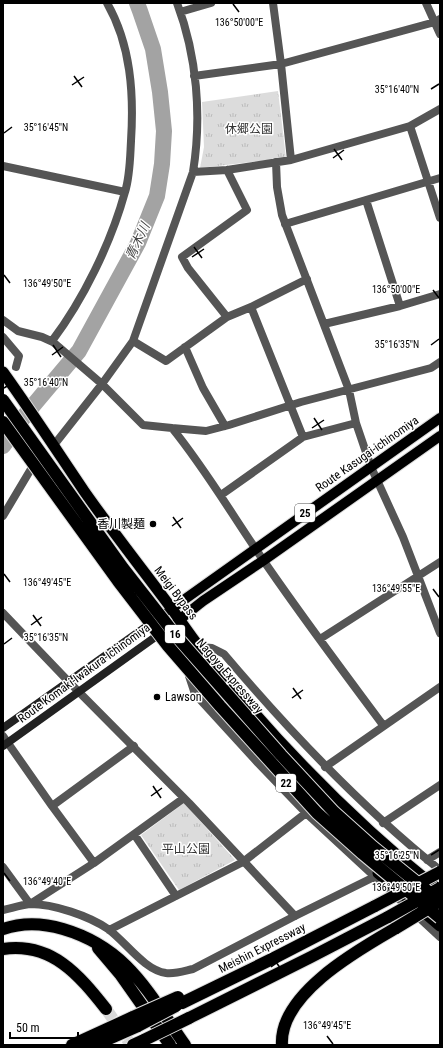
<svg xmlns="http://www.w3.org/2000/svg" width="443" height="1048" font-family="'Roboto Condensed','Noto Sans JP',sans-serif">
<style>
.grass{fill:url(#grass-tufts)}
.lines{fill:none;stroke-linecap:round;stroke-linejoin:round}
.river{stroke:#a3a3a3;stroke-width:16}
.motorway-tunnel{stroke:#d9d9d9;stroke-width:12;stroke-dasharray:12 6;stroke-linecap:butt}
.primary-casing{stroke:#dbdbdb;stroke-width:12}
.trunk-casing{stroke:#dbdbdb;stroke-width:13}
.motorway-casing{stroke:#dbdbdb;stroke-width:14}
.minor{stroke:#555;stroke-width:8}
.secondary{stroke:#222;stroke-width:8}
.primary{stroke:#000;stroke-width:10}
.trunk{stroke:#000;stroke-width:11}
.motorway{stroke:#000;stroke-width:12}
.motorway-bridge-casing{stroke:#dbdbdb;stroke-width:14;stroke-linecap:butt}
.motorway-bridge{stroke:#000;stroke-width:12}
.ticks{fill:none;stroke:#000;stroke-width:1.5}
.poi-dot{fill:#000;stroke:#fff;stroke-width:1.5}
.labels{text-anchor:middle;stroke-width:3;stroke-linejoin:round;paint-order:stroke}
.shield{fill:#fff;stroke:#4c4c4c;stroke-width:1}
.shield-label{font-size:11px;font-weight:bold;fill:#000}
.park-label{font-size:12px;fill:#333;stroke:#fff}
.street-label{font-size:12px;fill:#000;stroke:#fff}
.poi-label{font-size:12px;fill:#000;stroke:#fff;text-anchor:end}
.water-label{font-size:13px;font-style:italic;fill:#444;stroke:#fff}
.ticks-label{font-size:10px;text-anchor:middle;fill:#000;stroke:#fff;stroke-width:3;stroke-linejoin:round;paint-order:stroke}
</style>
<defs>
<pattern id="grass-tufts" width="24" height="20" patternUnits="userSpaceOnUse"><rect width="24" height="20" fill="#dcdcdc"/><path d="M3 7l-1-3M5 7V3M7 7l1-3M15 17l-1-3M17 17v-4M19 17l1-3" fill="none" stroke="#bbb"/></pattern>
</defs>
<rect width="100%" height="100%" fill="#fff"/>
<path class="grass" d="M278,91L286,158L200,168L204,147L202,102Z
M184,803L235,860L179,890L141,835Z"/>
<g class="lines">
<path class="river" d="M3,446L26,414L79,351L138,243L157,196L162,164L164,131L160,92L153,49L140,11L137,3"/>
<path class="motorway-tunnel" d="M106,1009L131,1045"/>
<g class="primary-casing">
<path id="primary" d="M171,609L440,418
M179,620L203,601L264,560L440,436"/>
</g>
<g class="trunk-casing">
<path id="trunk" d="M3,372C31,411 57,451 84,491C112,531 143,570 172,609C181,622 190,635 200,648C271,737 351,820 440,891
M378,873L440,926"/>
</g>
<g class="motorway-casing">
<path id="motorway" d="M3,929C23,922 43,923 63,929C128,948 149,994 185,1045
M98,948L120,974L170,1045
M3,949C52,942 79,975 106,1009
M182,1003L274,958L375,906
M189,1018L311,957L388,917
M72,1045L133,1017
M95,1045L138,1026
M133,1045L144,1040
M282,1045C279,994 358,950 396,928"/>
</g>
<path class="minor" d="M273,3L281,64L291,160
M426,3L440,34
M180,12L211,3
M194,76L281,64L435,22L440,19
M410,126L440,218
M276,162L277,187L282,215L349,390L356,423L371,467L403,537L440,633
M3,166L125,192
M227,170L247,210L182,257L188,268L227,317
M193,172L227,170L291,160L410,126L440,109
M366,200L400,306
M285,224L440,178
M251,307L303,437
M3,320L18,331L42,337L53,342L102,384L143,425L172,428C203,466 228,508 255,548C296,609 340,667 383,725
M324,324L400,306L440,294
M3,337L19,356L16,367
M52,341C83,300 111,243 125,192C130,176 130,159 131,141C134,94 131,45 107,3
M133,341L166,361L227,317L251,307L307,279
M185,347L203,388L225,426
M172,428L206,431L229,425L301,402L431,368L440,362
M54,445L102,384L133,341L193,172C202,116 197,56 177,3
M221,495L303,437L356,423
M3,516L31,469
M3,613L69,682L189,803L295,916
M320,639L440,562
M200,647L212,648L224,654C290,732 360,806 440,870
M189,676L195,694L258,763L306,813L440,937
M3,736L52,806L94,863
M325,767L440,687
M52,806L134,746
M383,823L440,785
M134,834L176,896
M427,860L440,852
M3,867L30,904
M30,904L94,863L184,798
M3,910C12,908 21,905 30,904C54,904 89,916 108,929C126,942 144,970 166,973C176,974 184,971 193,969L295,916L374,877
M109,930L243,862L306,813"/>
<path class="secondary" d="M3,728L171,609
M3,746L179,620"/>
<use href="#primary" class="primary"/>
<use href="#trunk" class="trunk"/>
<use href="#motorway" class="motorway"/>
<g class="motorway-bridge-casing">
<path id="motorway-bridge" d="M3,400L123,568L177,637L281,755L334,812L373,847L440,901
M3,422L118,581L168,646L220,706L317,813L363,854L440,918
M375,906L440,872
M388,917L440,888
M396,928L434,905
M133,1017L178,997
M138,1026L176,1006
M144,1040L189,1018"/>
</g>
<use href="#motorway-bridge" class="motorway-bridge"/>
</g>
<path class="ticks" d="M233,4L239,12M74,76L82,87M72,85L84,77M431,89L439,84M4,133L12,127M334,149L342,160M333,158L344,150M194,247L202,258M192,257L204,249M4,275L10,283M433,290L439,298M53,345L61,357M431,345L439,339M52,355L63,347M4,388L12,383M314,418L322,430M312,428L324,420M173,517L181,528M172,526L183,518M4,574L10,582M433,589L439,597M33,615L41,626M31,625L42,617M4,644L12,638M293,688L301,699M292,698L303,690M153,786L161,798M151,796L162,788M431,855L439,850M4,873L10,881M433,888L439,896M273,958L281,969M271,967L282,959M327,1036L333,1044"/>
<g class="poi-dot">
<circle cx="153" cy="524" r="4"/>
<circle cx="157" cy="697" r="4"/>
</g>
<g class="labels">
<g class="shield">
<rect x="295" y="504" width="20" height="18" rx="3"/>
<rect x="165" y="625" width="20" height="18" rx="3"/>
<rect x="276" y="774" width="20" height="18" rx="3"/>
</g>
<g class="shield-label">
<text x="305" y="517">25</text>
<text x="175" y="638">16</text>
<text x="286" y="787">22</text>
</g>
<g class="park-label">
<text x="249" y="133">休郷公園</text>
<text x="186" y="853">平山公園</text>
</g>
<g class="street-label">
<text transform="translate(367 454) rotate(-35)" y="4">Route Kasugai-ichinomiya</text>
<text transform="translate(176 593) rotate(53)" y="4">Meigi Bypass</text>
<text transform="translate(84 673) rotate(-36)" y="4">Route Komaki-Iwakura-Ichinomiya</text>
<text transform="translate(230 676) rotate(49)" y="4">Nagoya Expressway</text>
<text transform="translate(262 948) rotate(-27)" y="4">Meishin Expressway</text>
</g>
<g class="poi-label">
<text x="145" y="528">香川製麺</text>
<text x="165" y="701" text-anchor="start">Lawson</text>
</g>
<g class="water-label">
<text transform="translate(137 241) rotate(-65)" y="5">青木川</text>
</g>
</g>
<g class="ticks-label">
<text x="239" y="26">136°50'00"E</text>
<text x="397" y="93">35°16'40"N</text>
<text x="46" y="131">35°16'45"N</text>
<text x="47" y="287">136°49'50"E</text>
<text x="396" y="293">136°50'00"E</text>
<text x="397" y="348">35°16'35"N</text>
<text x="46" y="386">35°16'40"N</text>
<text x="47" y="586">136°49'45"E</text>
<text x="396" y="592">136°49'55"E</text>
<text x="46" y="641">35°16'35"N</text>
<text x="397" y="859">35°16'25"N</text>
<text x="47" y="885">136°49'40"E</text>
<text x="396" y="891">136°49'50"E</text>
<text x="327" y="1029">136°49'45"E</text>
</g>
<rect width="443" height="1048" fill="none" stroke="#000000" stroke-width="8"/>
<path d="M10 1032v6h68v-6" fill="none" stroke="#000000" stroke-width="2"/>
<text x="16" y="1032" font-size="12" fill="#000000" stroke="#ffffff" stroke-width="3" paint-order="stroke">50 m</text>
</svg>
